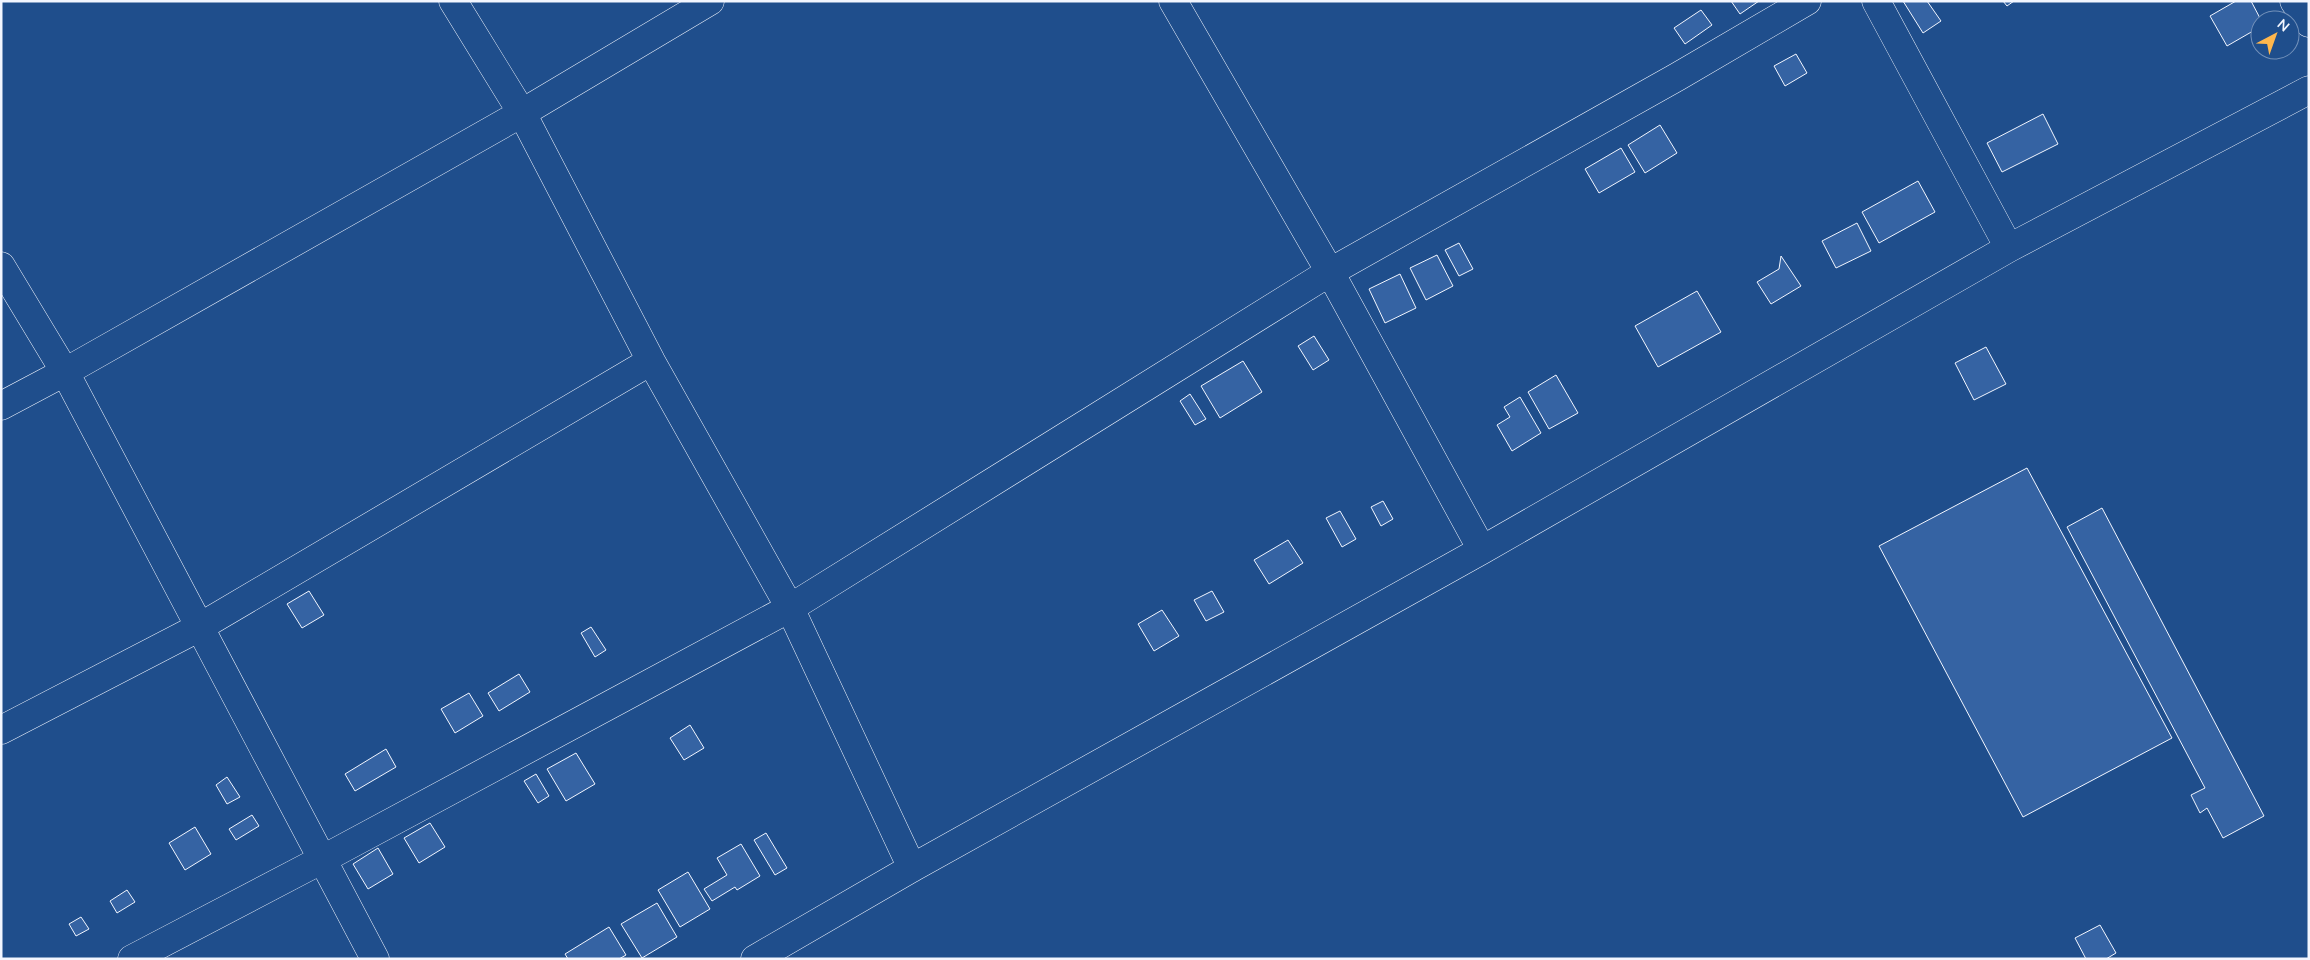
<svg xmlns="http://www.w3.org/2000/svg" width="2310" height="960" font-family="Mulish,sans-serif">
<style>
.building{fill:#3563a3;stroke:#f2f6ff}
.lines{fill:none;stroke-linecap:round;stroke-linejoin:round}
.minor-casing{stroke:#f2f6ff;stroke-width:29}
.minor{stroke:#1f4e8c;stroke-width:28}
</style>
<rect width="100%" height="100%" fill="#1f4e8c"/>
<path class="building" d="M1731,1H1759L1740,14Z
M1903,1H1927L1941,21L1923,33Z
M2003,1H2014L2007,6Z
M2236,1H2251L2261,20L2260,27L2227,46L2210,16Z
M1701,10L1712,25L1685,44L1674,28Z
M1796,54L1807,73L1785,86L1774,66Z
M2043,114L2058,144L2002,172L1987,143Z
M1660,125L1677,153L1645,173L1628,145Z
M1621,148L1635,172L1599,193L1585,169Z
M1918,181L1935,212L1879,243L1862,212Z
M1857,223L1871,251L1836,268L1822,241Z
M1459,243L1473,269L1459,276L1445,250Z
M1437,255L1453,286L1426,300L1410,268Z
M1781,256L1801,286L1771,304L1757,282L1779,269Z
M1400,274L1416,308L1385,323L1369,289Z
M1697,291L1721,332L1658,367L1635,326Z
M1314,336L1329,360L1313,370L1298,346Z
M1986,347L2006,384L1974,400L1955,363Z
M1243,361L1262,392L1220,418L1201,386Z
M1556,375L1578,413L1549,429L1528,392Z
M1190,394L1206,419L1195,425L1180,401Z
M1520,397L1541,433L1512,451L1497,425L1510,417L1504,407Z
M2027,468L2172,738L2023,817L1879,546Z
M1383,501L1393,519L1381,526L1371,507Z
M2102,508L2264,816L2223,838L2207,808L2200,813L2191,795L2205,788L2067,527Z
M1340,511L1356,539L1342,547L1326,518Z
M1288,540L1303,563L1269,584L1254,560Z
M309,591L324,615L302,628L287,604Z
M1212,591L1224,612L1206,621L1194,600Z
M1162,610L1179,636L1154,651L1138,624Z
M591,627L606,650L595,657L581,633Z
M519,674L530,692L499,711L488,693Z
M469,693L483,716L455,733L441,709Z
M690,725L704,748L684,760L670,738Z
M386,749L396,767L355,791L345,774Z
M576,753L595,784L566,801L547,769Z
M536,774L549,796L538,803L524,781Z
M227,777L240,797L227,804L216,785Z
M252,815L259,826L236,840L229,829Z
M430,823L445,847L419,863L404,838Z
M195,827L211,854L185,870L169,843Z
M766,833L787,868L775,875L754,840Z
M741,844L760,876L737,890L735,887L712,901L704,889L727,875L717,858Z
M378,848L393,874L368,889L353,864Z
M688,872L710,909L680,927L658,890Z
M127,890L135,902L117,913L110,901Z
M657,903L677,937L642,958L621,924Z
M81,917L89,929L76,936L69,924Z
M2100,925L2116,953L2106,959H2086L2075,938Z
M609,927L626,955L619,959H568L565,954Z"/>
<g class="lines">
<g class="minor-casing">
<path id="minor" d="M453,1L522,113L710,1
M1173,1L1330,272L1482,550
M1876,1L2009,248
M2294,1L2309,23
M1,266L65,372L375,959
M1,406L65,372L522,113L651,361L790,608L912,868
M1,730L198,628L651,361
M132,959L323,859L790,608L1330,272L1677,77L1807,1
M755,959L912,868L1482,550L2009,248L2309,90"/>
</g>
<use href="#minor" class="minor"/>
</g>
<rect width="2310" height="960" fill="none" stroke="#f2f6ff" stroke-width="5"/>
<g transform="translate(2275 35) rotate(41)"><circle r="24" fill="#1f4e8c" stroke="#7391ba"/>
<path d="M0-4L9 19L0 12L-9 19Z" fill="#ffb74d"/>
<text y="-8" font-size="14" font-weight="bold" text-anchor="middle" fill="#f2f6ff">N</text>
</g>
</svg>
